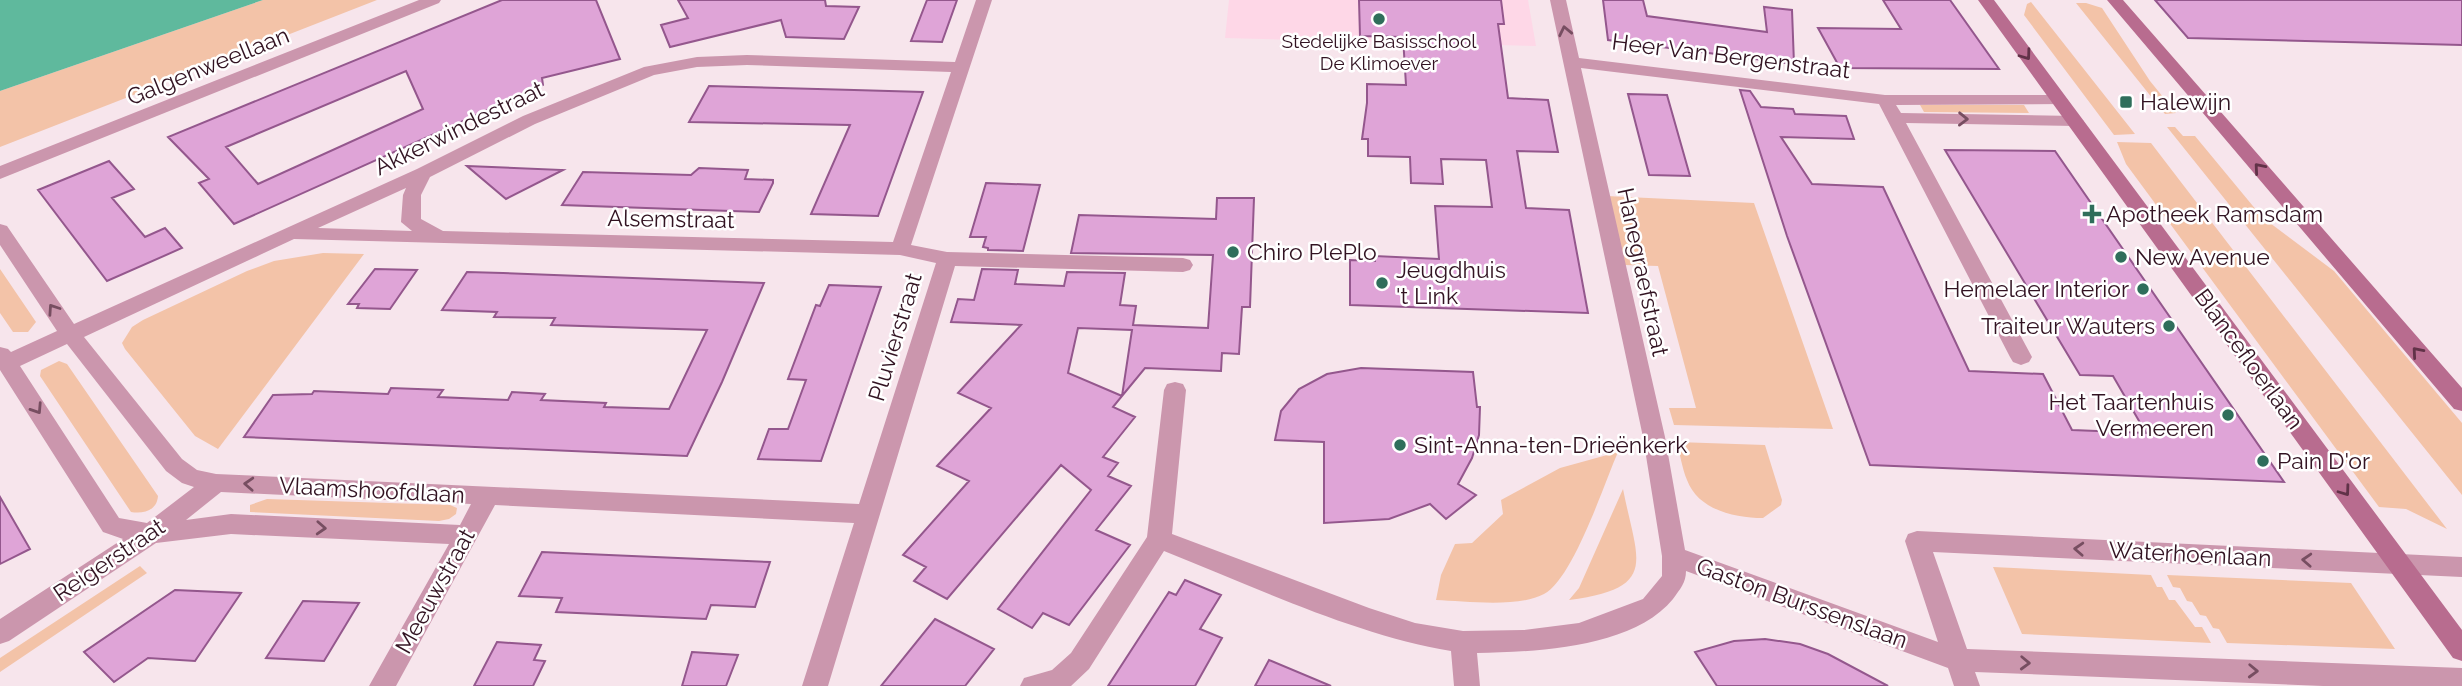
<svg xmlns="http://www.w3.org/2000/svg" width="2462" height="686" font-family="Raleway,sans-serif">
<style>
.built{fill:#fed7e7}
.green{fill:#f3c3a8}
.water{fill:#5fb99d}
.building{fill:#dfa4d7;stroke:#94578d;stroke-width:2;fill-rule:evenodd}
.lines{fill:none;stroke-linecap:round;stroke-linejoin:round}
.street{fill:#cb96ad;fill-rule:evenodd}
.secondary{fill:#b86c8f;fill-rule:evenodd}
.oneway{stroke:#774e61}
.oneway2{stroke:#613248}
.poi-dot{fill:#2f6e5b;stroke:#fff;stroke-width:2.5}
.labels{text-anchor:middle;stroke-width:5;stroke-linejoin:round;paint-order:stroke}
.far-poi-label{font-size:19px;fill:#321322;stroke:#fff}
.street-label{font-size:23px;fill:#321322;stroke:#fff}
.poi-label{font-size:23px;fill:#321322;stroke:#fff;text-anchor:start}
</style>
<rect width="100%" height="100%" fill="#f7e5ec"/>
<path class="built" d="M1229,0H1528L1536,46L1225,38Z"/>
<path class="green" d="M263,0H377L0,147V91Z
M2031,2L2135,134L2114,135L2024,15L2027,4Z
M2076,3H2086L2102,8L2150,81L2176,113L2165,114Z
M1920,105H2024L2029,113L1924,112Z
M2167,127H2175L2183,136H2195L2262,217L2334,271L2462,423V495Z
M2117,142L2151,143L2447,529L2406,509L2379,507L2126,164Z
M1606,196L1754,203L1833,429L1674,425L1669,408H1696L1658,266L1624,265Z
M323,253L364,254L218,449L195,436L125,349L122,343L132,327L143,320L247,271L274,261Z
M0,269L36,322L28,332H13L0,313Z
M59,361L67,364L158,496C157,511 143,514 131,512L40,376L41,370Z
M1677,442L1765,445L1782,500L1781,505L1763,518C1735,518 1698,510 1687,480C1682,468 1680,454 1677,442Z
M1618,452C1604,484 1573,579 1544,594C1518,608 1465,601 1436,600L1441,575L1455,544L1472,543L1503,514L1501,500L1560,468Z
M1623,489C1637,561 1660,588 1569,600L1579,588Z
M267,499L450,505L457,508L456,514L449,519L439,521L250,512V505Z
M140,566L147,573L0,672V658Z
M1993,567L2151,575L2157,587H2162L2169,600H2175L2195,627H2202L2211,643L2022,634Z
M2167,575L2351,583L2395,649L2227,643L2219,629L2213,628L2206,616L2200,615L2192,602L2187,601L2180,588L2173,587Z"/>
<path class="water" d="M0,0H263L0,91Z"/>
<path class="building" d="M502,0H596L620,59L542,78L543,85L234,224L199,183L209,179L168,137ZM406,71L423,109L258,184L226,147Z
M678,0H825L826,6L859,7L844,39L786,37L781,20L670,47L661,25L688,18Z
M927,0H957L942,42L911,41Z
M1359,0H1501L1504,24H1498L1508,98L1548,100L1558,152L1517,151L1526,208L1569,210L1588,313L1350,305V260L1375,261V256L1439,259L1435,206L1492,207L1486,160L1441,159L1443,184L1411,183L1410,157L1368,156V139H1362L1367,103V84L1406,85L1403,37L1360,36Z
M1603,0H1643L1647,16L1767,32L1764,7L1792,10L1794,64L1608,40Z
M1883,0H1950L1999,69L1840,68L1818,28L1901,29Z
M2155,0H2462V45L2188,38Z
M709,86L854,90L923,92L878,216L811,214L850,125L689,122Z
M1740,90L1750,91L1761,107L1793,109L1795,114L1846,116L1854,139L1781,137L1812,184L1883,187L1969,371L2043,374L2072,430L2146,433L2113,376L2080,375L1945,150L2055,151L2284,482L1870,465L1787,236Z
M1628,94L1667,95L1690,176L1649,175Z
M109,161L134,189L112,198L145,237L165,228L182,248L107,281L38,190Z
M467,166L563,170L506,199Z
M699,168L748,170L745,179L773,180V183L759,212L562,205L583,172L691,175Z
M986,183L1040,185L1023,251L988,250V248L983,247L986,237H970Z
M1217,198H1254L1250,307H1242L1239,354L1222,353L1221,371L1145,368L1122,396L1132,330L1078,328L1068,373L1122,396L1113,407L1135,417L1103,457L1118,463L1108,476L1131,486L1096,530L1130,545L1069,625L1043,613L1032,628L998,609L1091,490L1061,465L947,599L914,581L926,567L903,555L969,481L937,466L991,408L958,393L1021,325L951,322L958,299L974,300L982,269L1018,270L1015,284L1064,286L1067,272L1125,273L1120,305L1136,306L1133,325L1208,328L1213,255L1071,253L1079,215L1216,219Z
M375,269L417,270L390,309L357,308L359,304H348Z
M467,272L503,273L764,283L722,382L687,456L244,437L273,395L312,394L314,391L388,394L391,388L443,390L438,397L508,400L512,392L545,394L541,400L606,403L604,407L669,409L707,330L551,325L555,318L494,317L497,312L442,310Z
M829,285L881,287L821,461L758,459L769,429H788L806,380L788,379L816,305L820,306Z
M1361,368L1473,372L1477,407H1480L1479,435L1472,458L1458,484L1476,495L1446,519L1430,504L1389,519L1324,523V442L1275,440L1281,411L1299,389L1327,374Z
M0,497L30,549L0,564Z
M542,552L563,553L770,562L755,607L711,605L706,619L556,612L562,598L519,596Z
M1185,580L1221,595L1200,629L1222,638L1195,686H1108L1169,592L1176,595Z
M175,590L241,593L195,661L148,658L114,682L84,652Z
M303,601L359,603L324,661L266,658Z
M935,619L994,649L965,686H881Z
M1765,639L1800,644L1828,654L1888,686H1717L1695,652L1734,641Z
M497,642L541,645L534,660L545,661L533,686H474Z
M692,652L738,655L726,686H682Z
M1269,660L1331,686H1255Z"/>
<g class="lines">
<path class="street" d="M419,0H441L439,3L0,179V166Z
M976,0H992L911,245L947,252L1183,258L1190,260L1193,265L1190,270L1183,272L955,266L828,686H802L854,523L495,505L396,686H369L449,544L231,534L156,543L9,641L0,644V619L123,539L103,532L0,370V347L8,349L11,352L57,331L0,245V224L7,226L74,324L417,169L523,116L644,67L697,57L747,55L955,62ZM747,65L951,72L893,242L443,231L421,219V195L430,177L535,124L654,75L697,67ZM406,188L403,195L401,222L412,231L318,228ZM294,239L900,255L936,263L859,504L216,474L197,470L182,459L84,337ZM67,344L166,471L182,483L194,487L147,523L119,518L20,366ZM221,492L471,504L460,525L231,514L186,520Z
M1550,0H1566L1579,58L1885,95H2059L2068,100L2065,104L1896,105L1901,113L2075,116L2084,121L2075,126L1906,123L2032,357L2029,362L2021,365L2013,362L2010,357L1879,104L1581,68L1665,437L1685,550L1938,642L1905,541L1908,534L1917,531L2462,557V577L1933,552L1967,649L2462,668V686H2323L1975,672L1980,686H1954L1948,668L1686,571C1686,583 1680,589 1673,599C1633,648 1536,652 1477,653L1480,686H1454L1451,651C1355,635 1255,587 1164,551L1089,669L1071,686H1020L1024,678L1052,670L1071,653L1147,537L1164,390L1167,384L1175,382L1183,384L1186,390L1172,534L1369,608L1415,623L1463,631L1523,630L1579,623L1643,599L1662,576V556L1643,437Z"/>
<path class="secondary" d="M1978,0H1994L2462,630V661L2453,658Z
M2107,0H2123L2462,388V411L2454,409Z"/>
</g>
<defs><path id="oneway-chevron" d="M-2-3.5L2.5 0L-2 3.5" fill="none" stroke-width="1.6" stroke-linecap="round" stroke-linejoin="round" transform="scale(1.75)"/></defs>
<g class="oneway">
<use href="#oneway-chevron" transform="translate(1565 31) rotate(-102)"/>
<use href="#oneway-chevron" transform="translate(1963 119) rotate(1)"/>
<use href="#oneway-chevron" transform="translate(53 309) rotate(-124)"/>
<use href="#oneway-chevron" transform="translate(37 409) rotate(57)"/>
<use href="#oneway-chevron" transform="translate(249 484) rotate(-177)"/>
<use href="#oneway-chevron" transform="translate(321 528) rotate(3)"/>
<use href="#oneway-chevron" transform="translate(2079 549) rotate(-177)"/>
<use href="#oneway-chevron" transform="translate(2307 560) rotate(-177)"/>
<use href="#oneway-chevron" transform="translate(2025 663) rotate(2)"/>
<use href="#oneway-chevron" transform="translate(2253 671) rotate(2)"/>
</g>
<g class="oneway2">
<use href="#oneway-chevron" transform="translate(2026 55) rotate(54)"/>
<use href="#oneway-chevron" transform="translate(2259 168) rotate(-131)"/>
<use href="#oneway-chevron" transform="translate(2417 352) rotate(-131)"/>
<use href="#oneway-chevron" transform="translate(2345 491) rotate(54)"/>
</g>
<g class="poi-dot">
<circle cx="1379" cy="19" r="7"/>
<rect x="2119" y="95" width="14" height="14" rx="3.5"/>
<path d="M2088.5 203.5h7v7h7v7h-7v7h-7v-7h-7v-7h7z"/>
<circle cx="1233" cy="252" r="7"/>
<circle cx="2121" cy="257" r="7"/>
<circle cx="1382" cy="283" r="7"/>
<circle cx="2143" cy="289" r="7"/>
<circle cx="2169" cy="326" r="7"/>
<circle cx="2228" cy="415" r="7"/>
<circle cx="1400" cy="445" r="7"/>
<circle cx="2263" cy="461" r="7"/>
</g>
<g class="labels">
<g class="far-poi-label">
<text x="1379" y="48">Stedelijke Basisschool<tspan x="1379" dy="22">De Klimoever</tspan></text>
</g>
<g class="street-label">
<text transform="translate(1731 56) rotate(7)" y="8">Heer Van Bergenstraat</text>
<text transform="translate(208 66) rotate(-22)" y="8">Galgenweellaan</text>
<text transform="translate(459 128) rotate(-26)" y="8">Akkerwindestraat</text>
<text transform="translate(671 219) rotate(1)" y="8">Alsemstraat</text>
<text transform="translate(1643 272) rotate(78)" y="8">Hanegraefstraat</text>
<text transform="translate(895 337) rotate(-73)" y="8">Pluvierstraat</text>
<text transform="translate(2249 359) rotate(54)" y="8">Blancefloerlaan</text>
<text transform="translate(372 490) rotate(3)" y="8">Vlaamshoofdlaan</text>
<text transform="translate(2190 554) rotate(3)" y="8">Waterhoenlaan</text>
<text transform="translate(109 560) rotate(-34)" y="8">Reigerstraat</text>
<text transform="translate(435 591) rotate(-61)" y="8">Meeuwstraat</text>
<text transform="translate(1802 603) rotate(20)" y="8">Gaston Burssenslaan</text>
</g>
<g class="poi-label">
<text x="2140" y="110">Halewijn</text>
<text x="2106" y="222">Apotheek Ramsdam</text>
<text x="1247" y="260">Chiro PlePlo</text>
<text x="2135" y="265">New Avenue</text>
<text x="1396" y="278">Jeugdhuis<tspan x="1396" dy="26">'t Link</tspan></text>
<text x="2129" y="297" text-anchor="end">Hemelaer Interior</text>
<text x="2155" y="334" text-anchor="end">Traiteur Wauters</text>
<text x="2214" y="410" text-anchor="end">Het Taartenhuis<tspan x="2214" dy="26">Vermeeren</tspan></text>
<text x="1414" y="453">Sint-Anna-ten-Drieënkerk</text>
<text x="2277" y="469">Pain D'or</text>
</g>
</g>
</svg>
